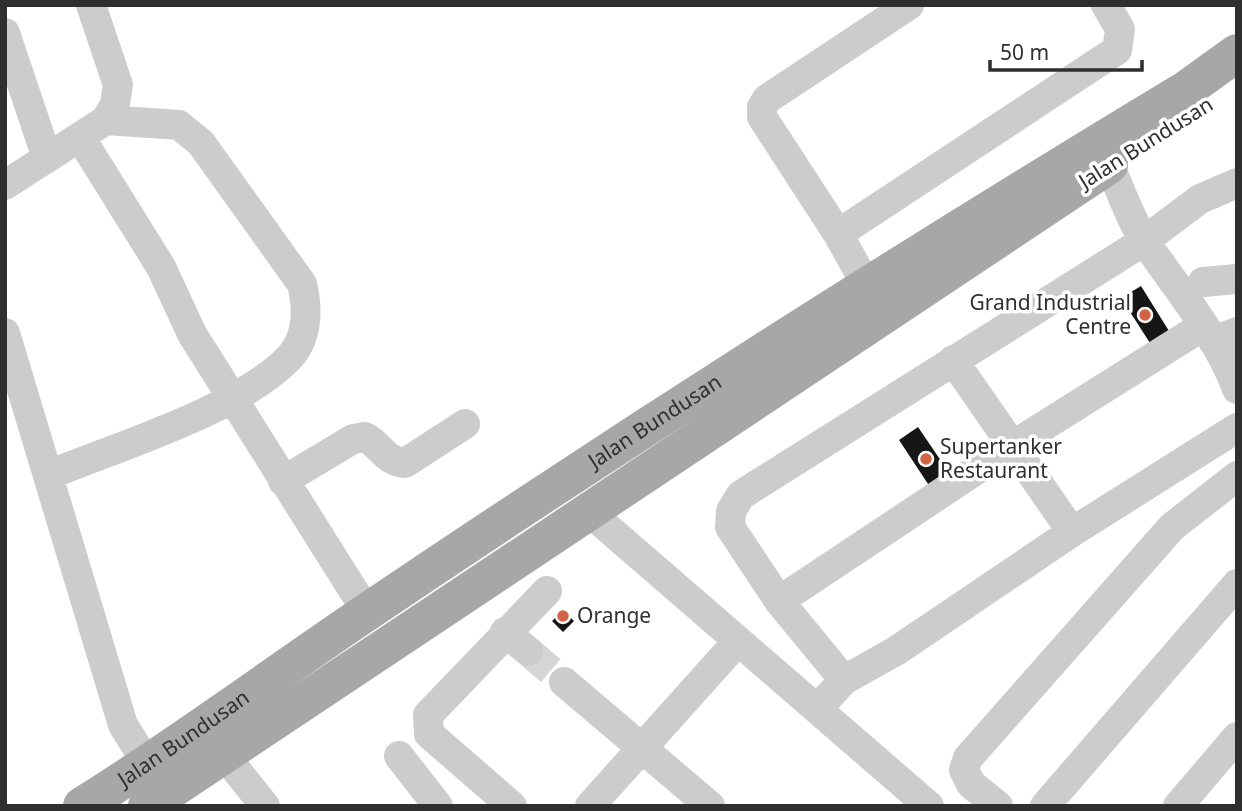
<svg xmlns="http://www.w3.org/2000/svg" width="1242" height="811" font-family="'Noto Sans',sans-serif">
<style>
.building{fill:#161616}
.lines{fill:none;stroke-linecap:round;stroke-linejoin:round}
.minor-tunnel{stroke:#d5d5d5;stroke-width:30;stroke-dasharray:30 15;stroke-linecap:butt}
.minor{stroke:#ccc;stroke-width:30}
.major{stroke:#a7a7a7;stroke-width:38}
.poi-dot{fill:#d26446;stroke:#fff;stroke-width:2.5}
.labels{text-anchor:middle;stroke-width:7;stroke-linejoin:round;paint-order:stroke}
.street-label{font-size:21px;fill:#2f2f2f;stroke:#fff}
.poi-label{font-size:21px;fill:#2f2f2f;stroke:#fff;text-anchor:start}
</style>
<rect width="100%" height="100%" fill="#fff"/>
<path class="building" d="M1141,286L1169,331L1150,343L1121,298Z
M918,427L952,477L932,490L899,440Z
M563,610L574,621L563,632L552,621Z"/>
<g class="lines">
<path class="minor-tunnel" d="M528,651L564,682"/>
<path class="minor" d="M5,33L47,158
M80,137L161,267L192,334L367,612
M1109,165C1121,190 1130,220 1146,243C1178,290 1217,335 1237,389
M5,185L106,120L115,104L118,85L91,5
M838,234L1117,50L1120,29L1106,5
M1203,282L1237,279
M867,286L838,234L762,117V107L767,99L909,5
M5,333L123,725L148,765
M1213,341L1237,332
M953,360L1072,532
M49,475C119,446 236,411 288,359C308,339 308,309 302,284L201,143L179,125L106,120
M283,481L353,439L365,437C382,446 384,461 405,463L465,424
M588,511L929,806
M779,601L1012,446L1203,326
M505,632L528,651
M844,680L779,601L730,527L731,511L741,495L1144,241L1200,199L1237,183
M564,682L710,806
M818,708L844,680L896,651L1072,532L1237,428
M225,756L265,806
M399,756L438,806
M512,806L429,734L428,715L547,591
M590,806L738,641
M998,806L971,784L964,770L968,758L1172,527L1237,476
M1045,806L1237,584
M1178,806L1237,737"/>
<g class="major">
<path id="s1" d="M82,806C180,745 272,676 367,612C635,431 910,256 1187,89L1237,53"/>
<path d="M147,806L1109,165"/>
</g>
</g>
<g class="poi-dot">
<circle cx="1145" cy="315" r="7"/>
<circle cx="926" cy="459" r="7"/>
<circle cx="563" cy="616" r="7"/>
</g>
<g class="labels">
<g class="street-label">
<text transform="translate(1146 143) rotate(-32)" y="7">Jalan Bundusan</text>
<text dy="7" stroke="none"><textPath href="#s1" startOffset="690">Jalan Bundusan</textPath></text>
<text dy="7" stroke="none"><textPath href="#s1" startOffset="122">Jalan Bundusan</textPath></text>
</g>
<g class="poi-label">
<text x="1131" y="310" text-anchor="end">Grand Industrial<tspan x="1131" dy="24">Centre</tspan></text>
<text x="940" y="454">Supertanker<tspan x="940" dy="24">Restaurant</tspan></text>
<text x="577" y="623">Orange</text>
</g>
</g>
<rect width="1242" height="811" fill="none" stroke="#2f2f2f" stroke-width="14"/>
<path d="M990 60v10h152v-10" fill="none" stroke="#2f2f2f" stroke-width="3.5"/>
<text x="1000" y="60" font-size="21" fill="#2f2f2f" stroke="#ffffff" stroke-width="5" paint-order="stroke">50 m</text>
</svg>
